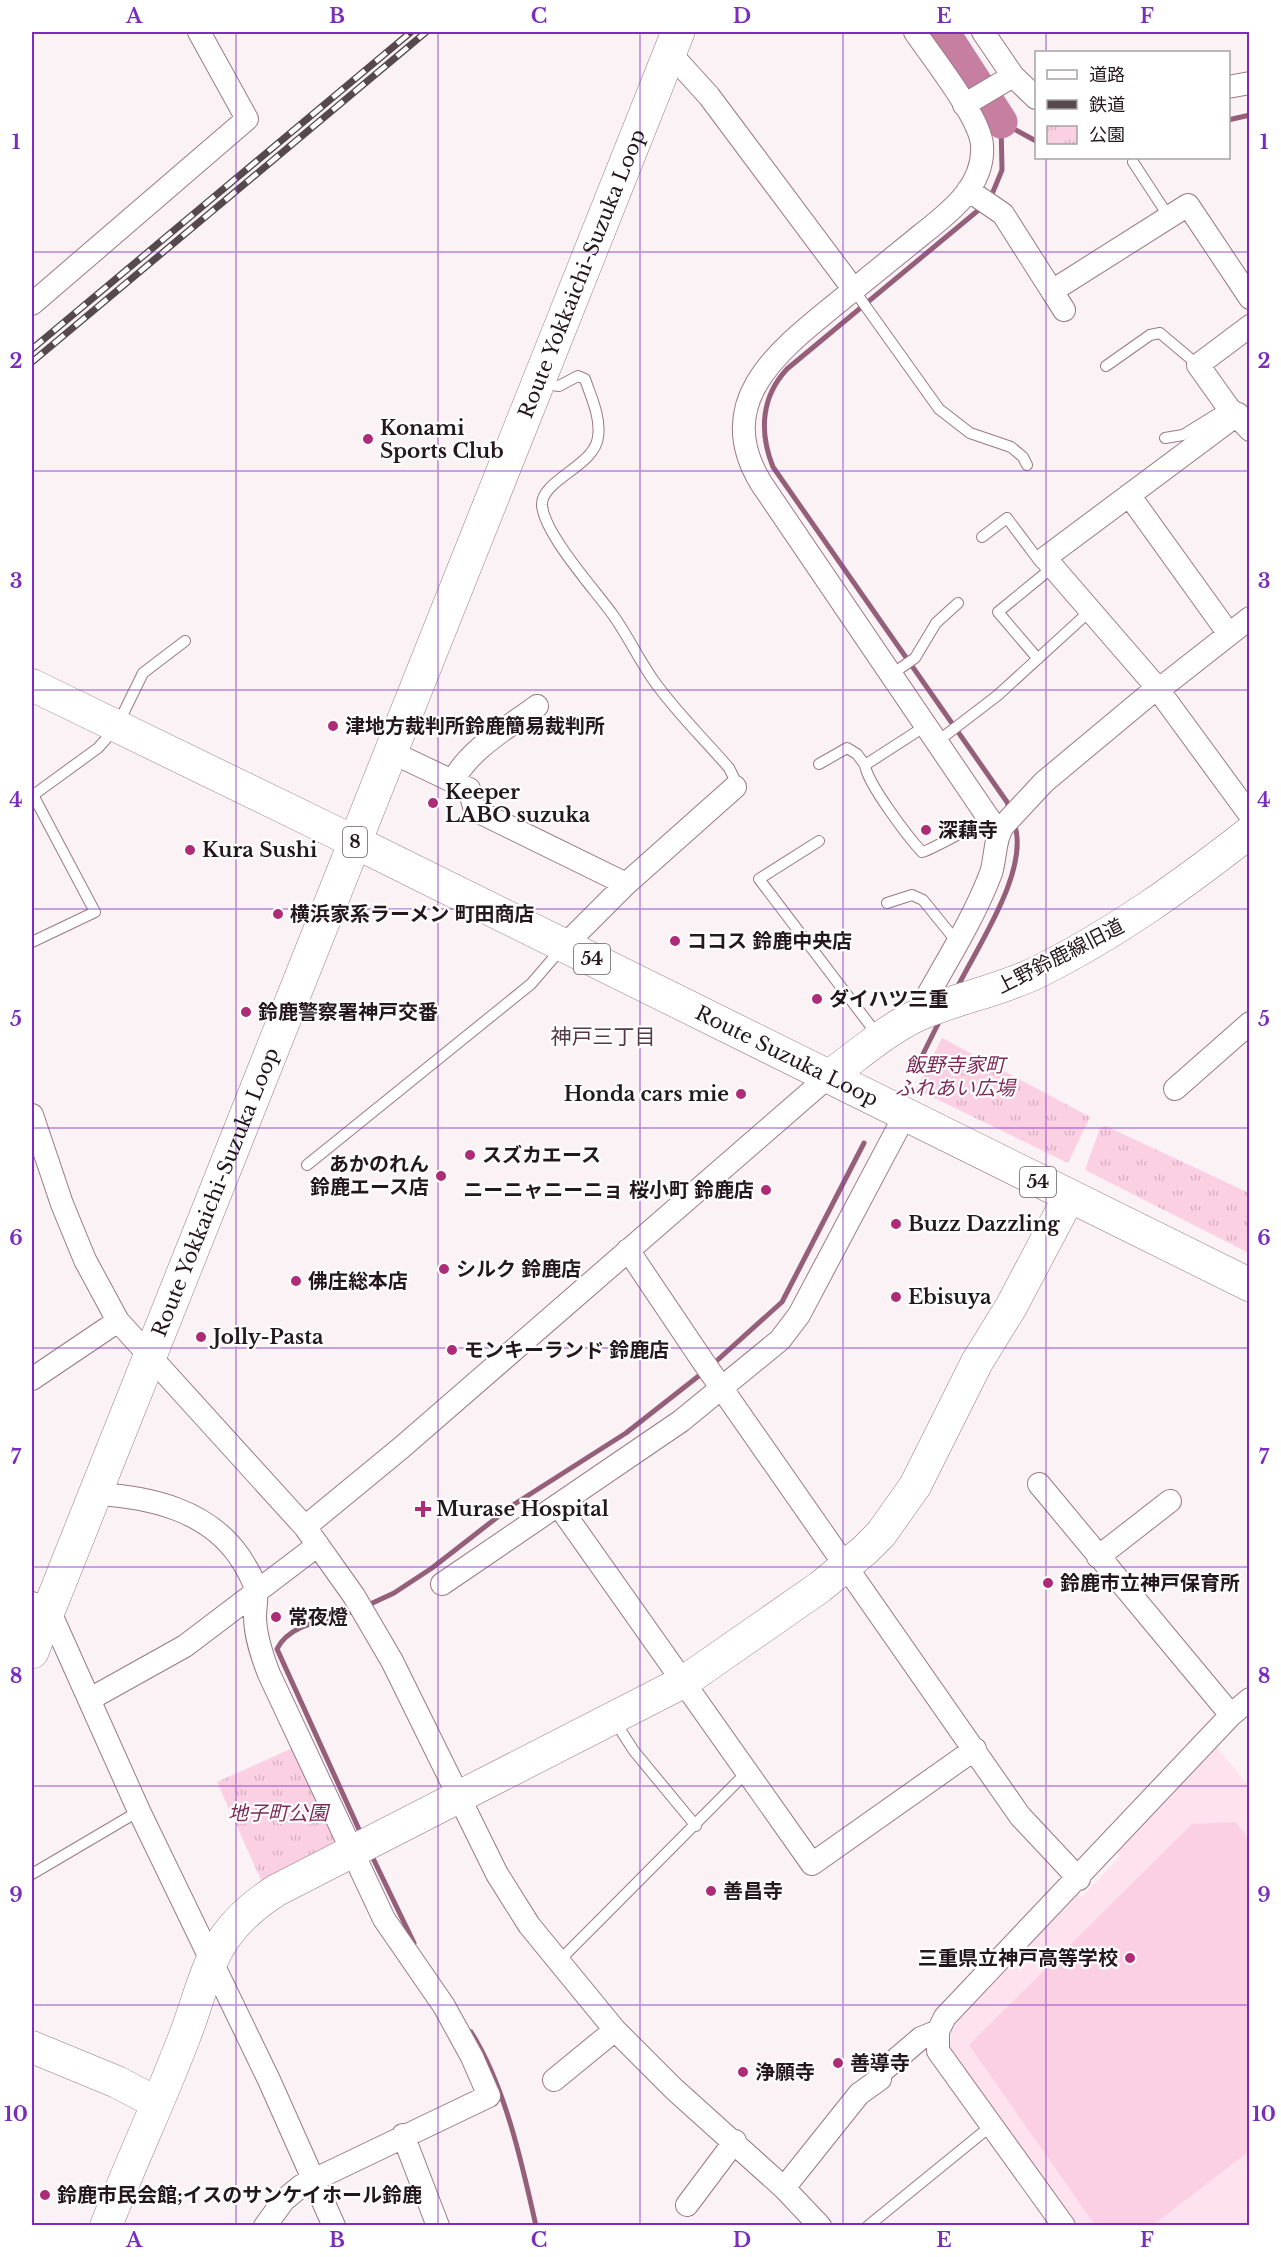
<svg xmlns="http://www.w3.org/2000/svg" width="1281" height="2257" font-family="'Libre Baskerville','Noto Sans JP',serif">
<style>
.built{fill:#fee2ee}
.park{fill:url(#park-tufts)}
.garden{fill:#fbd0e3}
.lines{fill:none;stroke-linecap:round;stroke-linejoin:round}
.stream{stroke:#955f79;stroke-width:5}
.river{stroke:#c67ea1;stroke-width:33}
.lane-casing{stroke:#9b7988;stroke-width:12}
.street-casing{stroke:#9b7988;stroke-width:24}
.secondary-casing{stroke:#9b7988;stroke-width:33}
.primary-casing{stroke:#9b7988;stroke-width:34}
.lane{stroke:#fff;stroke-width:10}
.street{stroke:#fff;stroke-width:22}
.secondary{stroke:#fff;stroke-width:32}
.primary{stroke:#fff;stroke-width:33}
.rail-casing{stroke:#55494e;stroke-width:7}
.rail{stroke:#fff;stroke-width:4.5;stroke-dasharray:14;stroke-linecap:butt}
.grid{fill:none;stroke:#7b2cbf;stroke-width:1.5;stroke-opacity:0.55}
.poi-dot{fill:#ae2c77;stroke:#fff;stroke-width:2}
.labels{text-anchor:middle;stroke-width:4.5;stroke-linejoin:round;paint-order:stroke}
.shield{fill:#fff;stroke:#665d61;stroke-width:1.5}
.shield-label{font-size:18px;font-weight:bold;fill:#24171d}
.street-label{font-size:20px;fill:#24171d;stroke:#fff}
.poi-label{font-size:20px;font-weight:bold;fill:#24171d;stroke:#fff;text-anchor:start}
.park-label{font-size:20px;font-style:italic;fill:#7e2957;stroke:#fff}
.neighbourhood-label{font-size:21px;fill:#563846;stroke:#fff}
.neatline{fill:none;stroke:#7b2cbf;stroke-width:2}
.grid-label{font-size:20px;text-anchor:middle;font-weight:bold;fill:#7b2cbf}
</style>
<defs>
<pattern id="park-tufts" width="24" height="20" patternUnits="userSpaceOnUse" patternTransform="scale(1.5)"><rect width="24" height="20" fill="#fbd0e3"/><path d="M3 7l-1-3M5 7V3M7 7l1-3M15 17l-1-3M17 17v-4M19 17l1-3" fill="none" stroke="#d7b2c2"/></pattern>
</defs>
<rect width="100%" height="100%" fill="#faf2f5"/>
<path class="built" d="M1214,1744L1249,1786V2225H1077L950,2053L951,2019L1075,1891L1082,1897L1121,1855L1113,1850Z"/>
<path class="park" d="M942,1038L1090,1117L1068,1163L916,1089Z
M1106,1126L1249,1193V1253L1085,1170L1100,1128Z
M297,1746L338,1842L262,1882L217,1782Z"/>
<path class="garden" d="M1235,1822L1250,1840L1249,2151L1153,2225H1095L969,2045L1192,1824Z"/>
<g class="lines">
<path class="stream" d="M1228,120L1250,115
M1001,122L1036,141
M990,199L1002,170L1001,122
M981,208L787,369C761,397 759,432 773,467L1007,802L1010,811
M957,988C977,947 1031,869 1014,823
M923,1054L941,1018
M712,1365L782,1302L864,1143
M366,1606L394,1593L432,1568L513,1505L626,1433L705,1371
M357,1610C331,1620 290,1622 277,1649L362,1836
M370,1852L414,1943
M471,2032C505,2086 522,2163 536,2226"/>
<path class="river" d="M943,32L1001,122"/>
<g class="lane-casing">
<path id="lane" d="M1133,162L1169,217
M854,290L939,409L970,433L1011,447L1023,457L1027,465
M1106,366L1150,335L1160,333L1198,365
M541,383L559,386L578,376L585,379C591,397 601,417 598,437C595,466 541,480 542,505C544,534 595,590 613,615C628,636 639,660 654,681C676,712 704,739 729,768L734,778L735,787
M1165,438L1183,435L1228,407
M982,537L1007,518L1040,562L1043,560
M1038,659L998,612L1053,567
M892,674L915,658L936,623L958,603
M927,725L865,765C867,783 908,837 922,852C928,852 977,823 991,818
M938,741L998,695L1091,610
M819,764L847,748L857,754L865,765
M32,796L98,748L116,728L143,673L185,641
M819,841L759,879L879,1037
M887,903L912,895L923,900L957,942
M32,942L95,912L33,795
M307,1165L531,984L562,948
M614,1720L634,1751L696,1826
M32,1874L139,1811
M559,1961L747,1772
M868,2226L992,2125"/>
</g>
<g class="street-casing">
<path id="street" d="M915,32C932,57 980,117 982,145C985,186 950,212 921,235C893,258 864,281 836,304C777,352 712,402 761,483L998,832
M983,32L1013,76L1036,98
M670,53L709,96L854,290
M1228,87L1250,83
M964,105L1013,76
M968,190L1003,214L1052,291L1188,205L1250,298
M1052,291L1064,310
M32,304L247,119L199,32
M1250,326L1198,365L1228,407L1250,430
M1238,414L1045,558L1154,684L1250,815
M1129,495L1229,634
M391,752L469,789L475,810L626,884
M453,781C469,749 509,727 537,706
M564,946L626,884L735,787
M916,1016C941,970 972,923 991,873C996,858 994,837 1004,825L1044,782L1152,692L1157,691L1250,618
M1175,1089L1250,1023
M32,1115L62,1204L85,1260L118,1321L305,1527L354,1596L392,1661L497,1874L529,1925L615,2030L674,2089L784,2188L820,2226
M628,1250L702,1360L1020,1816L1079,1879
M32,1379L118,1321
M1039,1484L1231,1715
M97,1494C150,1497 207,1510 239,1556C246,1567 255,1580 256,1593C257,1601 255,1609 255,1616C255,1636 262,1656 269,1674L384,1919L444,2006L472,2057L489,2096L301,2186L284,2200L265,2226
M559,1506L812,1864L975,1749
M305,1527L401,1448L828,1077
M1098,1557L1170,1501
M442,1584L681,1421L780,1340L799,1315L905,1115
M32,1603L49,1610L139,1811L269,2080L334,2226
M90,1699L185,1646L318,1545
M554,2080L615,2030
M403,2135L438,2226
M784,2188L859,2094L880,2079V2073L921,2038L938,2031
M687,2205L735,2141
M1064,2226L938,2051V2031L945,2017L1231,1715L1250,1699"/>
</g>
<g class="secondary-casing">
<path id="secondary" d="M32,685L355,842
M828,1077C857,1056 886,1030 918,1015C957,998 999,991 1038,972C1116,933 1181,886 1250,832
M32,2047L117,2082L157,2103
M106,2226C131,2162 160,2101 184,2038C197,2006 205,1965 226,1936C239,1918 258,1902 277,1890L685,1681L820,1587L865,1550L881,1534L915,1486L977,1362L1011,1307L1069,1197"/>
</g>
<g class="primary-casing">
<g id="primary">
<path id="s1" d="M355,842L1250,1285"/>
<path id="s2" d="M32,1652L678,32"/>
</g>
</g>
<use href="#lane" class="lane"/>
<use href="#street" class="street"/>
<use href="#secondary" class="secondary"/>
<use href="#primary" class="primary"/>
<g class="rail-casing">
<path id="rail" d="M32,349L411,32
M32,362L426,32"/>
</g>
<use href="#rail" class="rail"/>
</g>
<path class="grid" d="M236,32V2226M438,32V2226M640,32V2226M843,32V2226M1046,32V52M1046,158V2226M32,252H1250M32,471H1250M32,690H1250M32,909H1250M32,1128H1250M32,1348H1250M32,1567H1250M32,1786H1250M32,2005H1250"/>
<g class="poi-dot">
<circle cx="368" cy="439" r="6"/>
<circle cx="333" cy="726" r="6"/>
<circle cx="433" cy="803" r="6"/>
<circle cx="926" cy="830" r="6"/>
<circle cx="190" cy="850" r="6"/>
<circle cx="278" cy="914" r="6"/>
<circle cx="675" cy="941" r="6"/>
<circle cx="817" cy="999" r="6"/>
<circle cx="246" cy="1012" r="6"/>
<circle cx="741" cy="1094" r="6"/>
<circle cx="470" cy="1155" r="6"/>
<circle cx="441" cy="1176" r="6"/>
<circle cx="766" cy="1190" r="6"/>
<circle cx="896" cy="1224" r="6"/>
<circle cx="444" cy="1269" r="6"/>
<circle cx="296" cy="1281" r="6"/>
<circle cx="896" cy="1297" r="6"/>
<circle cx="201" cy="1337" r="6"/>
<circle cx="452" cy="1350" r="6"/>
<path d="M420 1500h6v6h6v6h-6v6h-6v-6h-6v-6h6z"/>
<circle cx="1048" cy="1583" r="6"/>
<circle cx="276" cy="1617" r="6"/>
<circle cx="711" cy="1891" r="6"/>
<circle cx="1130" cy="1958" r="6"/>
<circle cx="838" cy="2063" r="6"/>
<circle cx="743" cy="2072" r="6"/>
<circle cx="45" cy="2195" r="6"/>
</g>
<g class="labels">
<g class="shield">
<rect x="343" y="827" width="24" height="30" rx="4.5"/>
<rect x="574" y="944" width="36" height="30" rx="4.5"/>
<rect x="1020" y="1167" width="36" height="30" rx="4.5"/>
</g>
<g class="shield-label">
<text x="355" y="848">8</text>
<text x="592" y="965">54</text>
<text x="1038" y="1188">54</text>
</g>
<g class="street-label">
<text dy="7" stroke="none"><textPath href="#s2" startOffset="1484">Route Yokkaichi-Suzuka Loop</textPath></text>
<text transform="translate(1060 956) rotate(-27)" y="7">上野鈴鹿線旧道</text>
<text dy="7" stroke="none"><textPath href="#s1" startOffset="482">Route Suzuka Loop</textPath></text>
<text dy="7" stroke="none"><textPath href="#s2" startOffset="495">Route Yokkaichi-Suzuka Loop</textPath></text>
</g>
<g class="poi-label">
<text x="380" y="435">Konami<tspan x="380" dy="23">Sports Club</tspan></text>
<text x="345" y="733">津地方裁判所鈴鹿簡易裁判所</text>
<text x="445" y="799">Keeper<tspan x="445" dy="23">LABO suzuka</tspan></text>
<text x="938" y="837">深藕寺</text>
<text x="202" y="857">Kura Sushi</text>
<text x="290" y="921">横浜家系ラーメン 町田商店</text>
<text x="687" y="948">ココス 鈴鹿中央店</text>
<text x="829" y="1006">ダイハツ三重</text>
<text x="258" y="1019">鈴鹿警察署神戸交番</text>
<text x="729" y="1101" text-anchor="end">Honda cars mie</text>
<text x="482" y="1162">スズカエース</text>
<text x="429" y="1171" text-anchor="end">あかのれん<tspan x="429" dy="23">鈴鹿エース店</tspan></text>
<text x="754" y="1197" text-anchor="end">ニーニャニーニョ 桜小町 鈴鹿店</text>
<text x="908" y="1231">Buzz Dazzling</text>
<text x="456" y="1276">シルク 鈴鹿店</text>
<text x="308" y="1288">佛庄総本店</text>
<text x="908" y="1304">Ebisuya</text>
<text x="213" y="1344">Jolly-Pasta</text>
<text x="464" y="1357">モンキーランド 鈴鹿店</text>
<text x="436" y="1516">Murase Hospital</text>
<text x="1060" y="1590">鈴鹿市立神戸保育所</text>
<text x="288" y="1624">常夜燈</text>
<text x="723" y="1898">善昌寺</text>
<text x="1118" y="1965" text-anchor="end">三重県立神戸高等学校</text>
<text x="850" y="2070">善導寺</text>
<text x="755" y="2079">浄願寺</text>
<text x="57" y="2202">鈴鹿市民会館;イスのサンケイホール鈴鹿</text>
</g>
<g class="park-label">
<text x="955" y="1072">飯野寺家町<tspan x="955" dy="23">ふれあい広場</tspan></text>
<text x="278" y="1820">地子町公園</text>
</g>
<g class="neighbourhood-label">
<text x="603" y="1044">神戸三丁目</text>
</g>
</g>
<rect width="1281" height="2257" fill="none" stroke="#ffffff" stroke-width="66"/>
<rect x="1035" y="51" width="195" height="108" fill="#ffffff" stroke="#a7a2a5" stroke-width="1.5"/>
<rect x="1047" y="70" width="30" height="9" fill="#ffffff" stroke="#a7a2a5" stroke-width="1.5"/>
<text x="1089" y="81" font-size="18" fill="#24171d">道路</text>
<rect x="1047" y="100" width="30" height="9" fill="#55494e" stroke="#a7a2a5" stroke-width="1.5"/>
<text x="1089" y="111" font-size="18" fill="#24171d">鉄道</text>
<rect x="1047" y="126" width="30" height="18" fill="url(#park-tufts)" stroke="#a7a2a5" stroke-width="1.5"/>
<text x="1089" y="141" font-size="18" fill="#24171d">公園</text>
<rect x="33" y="33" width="1215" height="2191" class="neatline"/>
<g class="grid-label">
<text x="134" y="23">A</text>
<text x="337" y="23">B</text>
<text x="539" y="23">C</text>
<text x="742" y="23">D</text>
<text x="944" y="23">E</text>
<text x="1147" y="23">F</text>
<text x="16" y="149">1</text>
<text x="1264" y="149">1</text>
<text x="16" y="368">2</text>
<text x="1264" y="368">2</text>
<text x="16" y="588">3</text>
<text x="1264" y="588">3</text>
<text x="16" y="807">4</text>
<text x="1264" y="807">4</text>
<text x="16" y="1026">5</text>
<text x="1264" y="1026">5</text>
<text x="16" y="1245">6</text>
<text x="1264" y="1245">6</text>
<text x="16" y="1464">7</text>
<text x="1264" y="1464">7</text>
<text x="16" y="1683">8</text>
<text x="1264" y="1683">8</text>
<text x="16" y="1902">9</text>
<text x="1264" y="1902">9</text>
<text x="16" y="2121">10</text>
<text x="1264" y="2121">10</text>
<text x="134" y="2247">A</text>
<text x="337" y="2247">B</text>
<text x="539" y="2247">C</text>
<text x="742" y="2247">D</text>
<text x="944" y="2247">E</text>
<text x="1147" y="2247">F</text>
</g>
</svg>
